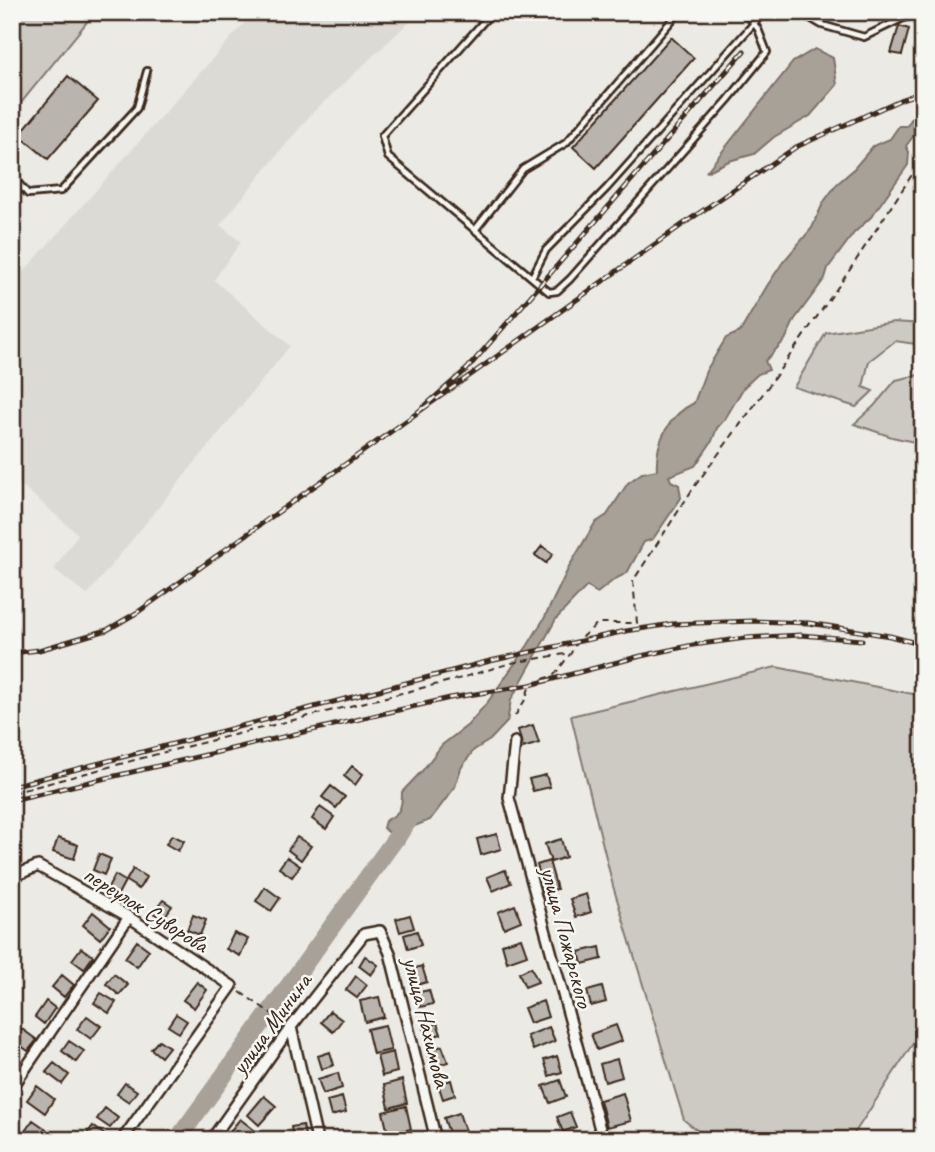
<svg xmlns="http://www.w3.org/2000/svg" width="935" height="1152" font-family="Caveat,sans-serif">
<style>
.built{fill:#dcdad4}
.green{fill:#cdcac4;stroke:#847a71;stroke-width:2}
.water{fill:#a8a198;stroke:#7c7167;stroke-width:2}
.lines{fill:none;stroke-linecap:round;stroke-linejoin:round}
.river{stroke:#a8a198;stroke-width:18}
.building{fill:#bab4ae;stroke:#3b2a1e;stroke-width:2}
.lane-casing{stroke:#3b2a1e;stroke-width:10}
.street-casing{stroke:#3b2a1e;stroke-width:14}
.path{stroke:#3b2a1e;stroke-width:2;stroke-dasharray:7 5;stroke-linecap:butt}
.lane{stroke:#f6f6f2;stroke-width:4.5}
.street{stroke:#f6f6f2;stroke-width:9}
.rail-casing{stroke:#3b2a1e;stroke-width:5}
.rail{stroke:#f6f6f2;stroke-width:2.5;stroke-dasharray:8;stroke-linecap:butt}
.labels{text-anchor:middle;stroke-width:5;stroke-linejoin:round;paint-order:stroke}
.street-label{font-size:24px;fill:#3b2a1e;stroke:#f6f6f2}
</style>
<rect width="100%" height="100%" fill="#ebeae5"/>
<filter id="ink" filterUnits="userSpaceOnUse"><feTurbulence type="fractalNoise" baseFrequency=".0143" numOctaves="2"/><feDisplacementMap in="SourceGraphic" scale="14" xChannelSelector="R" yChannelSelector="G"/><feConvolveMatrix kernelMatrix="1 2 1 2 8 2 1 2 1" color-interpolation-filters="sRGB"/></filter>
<g filter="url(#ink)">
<path class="built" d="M254,12H420L311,114L220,225L241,242L214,280L290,346L87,595L54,569L78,534L12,477V285Z"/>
<path class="green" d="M12,12H93L87,22L12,114Z
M894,322L923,324V345L895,341L869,361L863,387L873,391L856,407L794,387L826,333Z
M923,374V444L892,437L854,424L874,406L896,380Z
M776,667L923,696V1028L850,1140H709L684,1120L613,886L571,716Z"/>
<path class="water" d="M923,47V123L906,146L909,152L908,165L871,217L854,233L828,268L825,278L795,319L785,340L765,361L769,370L758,374L744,387L725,419L717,428L712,441L695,466L669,476L671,481L679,485L681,498L653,539L644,542L627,573L615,579L597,593L587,586L556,619L511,700L507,722L490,740L474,750L461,768L455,787L430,820L412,827L403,843L383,828L385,821C401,813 402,808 402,792L422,771L442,745L468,725L487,703L528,645L545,617L570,565L595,523L607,515L628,483L642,473L657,470C655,442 669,415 694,403L706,371L726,338L740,332L767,286L783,262L812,228L823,203L837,184L852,171L873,146L890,139L899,126H907L920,105L922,84L917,71L919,52Z
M815,49L833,58L837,85L810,116L774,137L754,154L729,161L706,172L793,62Z"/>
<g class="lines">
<path class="river" d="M177,1140L409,820"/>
</g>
<path class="building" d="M899,26L909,29L902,55L891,53Z
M671,37L694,58L596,168L573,147Z
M68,76L98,101L48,159L19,135Z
M542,546L553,554L546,563L535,555Z
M533,725L539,743L523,748L518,730Z
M352,766L363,774L355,785L344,776Z
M546,775L550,787L533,791L529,779Z
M331,786L345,797L336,808L322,797Z
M320,807L334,817L326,829L312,819Z
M497,834L501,849L481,855L477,839Z
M172,835L184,841L178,851L166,844Z
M297,837L311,846L301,860L288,850Z
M58,838L78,845L74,859L53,852Z
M561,839L566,857L551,862L545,844Z
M99,854L111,859L104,875L93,870Z
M287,857L300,866L292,877L279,868Z
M549,861L557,889L545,892L537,865Z
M133,869L146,877L139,889L126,881Z
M505,870L511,883L493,891L487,877Z
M115,875L125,881L117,896L107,890Z
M265,887L280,898L271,911L256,901Z
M586,894L591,912L576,917L570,899Z
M163,900L172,906L163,919L153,913Z
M515,905L521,921L504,928L498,912Z
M93,912L110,926L100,939L83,925Z
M193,915L206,920L200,935L187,930Z
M410,915L414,928L400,932L396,919Z
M417,931L421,945L408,949L404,935Z
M234,933L248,939L240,956L226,949Z
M521,938L527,955L507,962L502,944Z
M137,941L149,950L137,967L125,958Z
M600,947L602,959L582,964L579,952Z
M81,948L93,956L84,969L72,960Z
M365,956L378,965L371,975L359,966Z
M422,966L427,982L413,986L409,970Z
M531,967L538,982L525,987L519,973Z
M114,974L128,985L119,995L106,984Z
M62,975L74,985L64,997L52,987Z
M356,976L367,985L357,998L346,990Z
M197,982L207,990L194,1008L183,1000Z
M602,987L606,1002L591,1006L587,991Z
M429,990L433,1004L420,1007L416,993Z
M101,993L116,1002L109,1013L94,1003Z
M379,997L384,1017L365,1022L360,1001Z
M46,1001L55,1008L44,1024L35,1017Z
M543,1001L548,1017L530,1023L524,1008Z
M330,1011L342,1020L333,1032L321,1022Z
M176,1014L187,1021L179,1033L168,1026Z
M87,1016L101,1026L91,1039L77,1029Z
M437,1023L441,1034L428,1038L424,1028Z
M385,1025L391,1050L373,1054L367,1029Z
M616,1025L622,1041L597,1050L591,1034Z
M549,1027L555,1041L533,1050L527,1036Z
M22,1029L37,1040L28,1051L13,1040Z
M159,1040L169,1047L161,1057L151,1049Z
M69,1041L84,1051L76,1062L62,1051Z
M442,1046L448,1062L433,1067L427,1051Z
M12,1051L21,1058L13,1069L12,1068Z
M330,1052L334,1065L322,1069L318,1056Z
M393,1052L397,1072L382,1076L377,1056Z
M557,1056L562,1072L549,1076L544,1060Z
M617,1059L622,1077L605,1082L600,1064Z
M54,1063L69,1075L62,1084L46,1072Z
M338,1073L342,1088L323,1094L318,1079Z
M402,1080L407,1103L389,1108L384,1085Z
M451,1080L455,1095L443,1099L438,1084Z
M560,1080L566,1097L550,1103L543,1086Z
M125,1083L137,1091L129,1102L117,1094Z
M37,1086L54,1099L45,1113L27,1100Z
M623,1093L631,1121L607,1127L600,1100Z
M264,1096L276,1106L259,1125L248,1115Z
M342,1097L346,1112L331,1116L327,1101Z
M406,1106L411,1129L388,1134L383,1112Z
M105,1108L118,1118L110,1128L97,1119Z
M570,1112L576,1127L563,1132L557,1117Z
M459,1113L465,1131L450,1136L444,1118Z
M240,1119L258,1133L253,1140H233L227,1135Z
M33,1120L46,1129L38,1140H36L25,1131Z
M303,1125L306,1140H293L291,1127Z
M93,1126L105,1135L102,1140H90L85,1136Z"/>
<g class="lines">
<g class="lane-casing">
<path id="lane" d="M492,12L382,136L388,157L549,292L557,291L570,279L728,100L767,52L758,29L745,12
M800,12L822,25L864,37L916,12
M12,176L28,194L61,191L137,108L147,71
M475,230L523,169L566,143L679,12
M532,277L546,250L607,188L764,12"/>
</g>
<g class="street-casing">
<path id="street" d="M515,742L509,798L603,1140
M12,877L38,866L129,917L232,986L122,1140
M291,1027L317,1140
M12,1088L129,917
M211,1140L291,1027L364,934L380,931L390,953L436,1140"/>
</g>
<path class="path" d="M515,716L525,700L530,685L555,674L571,653L577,641L598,623H637L633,581L694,487L765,391L847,274L923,158
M12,793L161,753L458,679L511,663L571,653
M240,992L284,1022"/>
<use href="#lane" class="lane"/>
<use href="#street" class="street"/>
<g class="rail-casing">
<path id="rail" d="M744,51L467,369L417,413L689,220L796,147L902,99L923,92
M12,653L39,650L107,630L138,612L417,413
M12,786L490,661L626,631L672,624L753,621L809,623L890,636L923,645
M12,800L450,698L530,685L641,656L693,645L746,638L801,635L862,640"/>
</g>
<use href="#rail" class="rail"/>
</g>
</g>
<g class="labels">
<g class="street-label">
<text transform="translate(146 909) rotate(32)" y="8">переулок Суворова</text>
<text transform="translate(567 937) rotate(75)" y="8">улица Пожарского</text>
<text transform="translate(427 1022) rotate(76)" y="8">улица Нахимова</text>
<text transform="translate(271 1024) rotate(-54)" y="8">улица Минина</text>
</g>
</g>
<rect width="935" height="1152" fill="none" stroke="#f6f6f2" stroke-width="42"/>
<rect x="21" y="21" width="893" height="1110" fill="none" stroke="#3b2a1e" stroke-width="2.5" filter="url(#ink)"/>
</svg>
